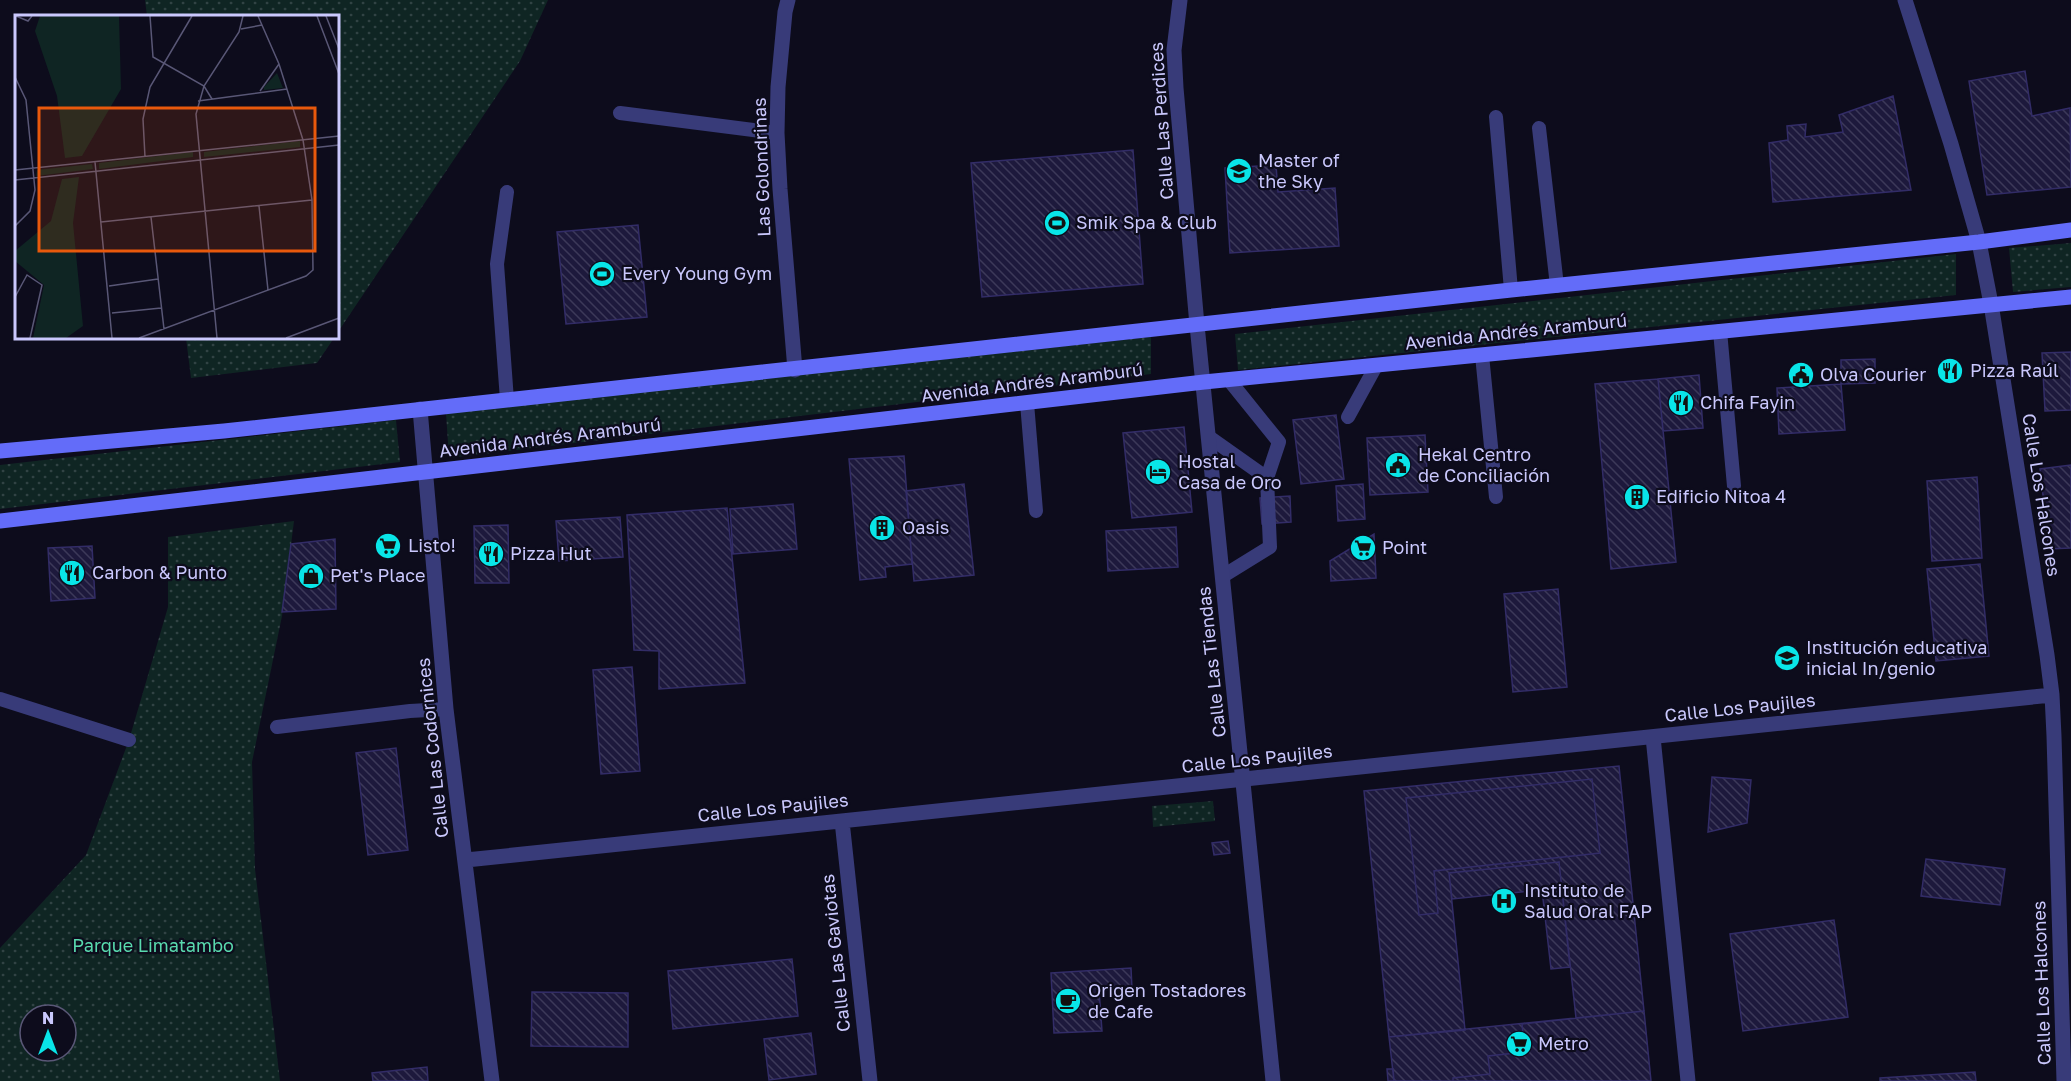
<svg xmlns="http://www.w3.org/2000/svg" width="2071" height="1081" font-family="'Golos Text',sans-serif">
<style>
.green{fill:url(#green-dots);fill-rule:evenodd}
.building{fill:url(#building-back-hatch);stroke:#322c67;stroke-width:1.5}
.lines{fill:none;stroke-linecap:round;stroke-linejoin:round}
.service{stroke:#383b79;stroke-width:14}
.minor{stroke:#383b79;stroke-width:15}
.secondary{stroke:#636cf9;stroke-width:15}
.labels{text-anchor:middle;stroke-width:4.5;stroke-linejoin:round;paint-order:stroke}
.street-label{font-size:18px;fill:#cac8fd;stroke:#0d0c1c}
.poi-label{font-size:18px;fill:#cac8fd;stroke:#0d0c1c;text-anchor:start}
.park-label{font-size:18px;fill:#59d9ae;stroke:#0d0c1c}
.inset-road{fill:none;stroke:#595776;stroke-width:1.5}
.view{fill:#e8590c;fill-opacity:0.15;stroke:#e8590c;stroke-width:3}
.inset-edge{fill:none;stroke:#cac8fd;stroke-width:3}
</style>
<defs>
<pattern id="green-dots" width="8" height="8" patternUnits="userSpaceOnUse" patternTransform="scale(1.5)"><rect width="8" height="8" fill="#0f2523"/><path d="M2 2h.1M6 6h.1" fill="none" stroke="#314344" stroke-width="1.8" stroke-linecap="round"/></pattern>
<pattern id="building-back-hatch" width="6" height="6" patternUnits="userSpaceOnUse" patternTransform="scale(1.5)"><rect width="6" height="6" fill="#1d193c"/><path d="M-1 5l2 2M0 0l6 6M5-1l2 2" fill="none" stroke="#3c3959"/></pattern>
</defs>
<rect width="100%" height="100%" fill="#0d0c1c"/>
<path class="green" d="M145,0H548L520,61L338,332V16H147Z
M2071,243V287L2013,292L2009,248Z
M1956,254V295L1238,370L1235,334Z
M1151,337V374L449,458L446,413Z
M186,338H334L317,363L191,378Z
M396,420L400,462L0,509V465Z
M294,521L282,616L252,762L255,869L280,1081H0V948L86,855L129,740L168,607V537ZM30,1015H66V1051H30Z
M1213,801L1215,821L1153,827L1152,806Z"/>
<path class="building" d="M2025,71L2032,116L2070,108L2071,187L1987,195L1969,81Z
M1893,96L1911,190L1773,202L1769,143L1788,140L1787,126L1806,124L1805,137L1843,132L1839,115Z
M1133,150L1143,284L982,297L971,163Z
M1276,165L1278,192L1335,188L1339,246L1230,253L1225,168Z
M638,225L647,317L566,324L557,232Z
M2071,352V410L2045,411L2042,353Z
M1875,359V383L1841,384V360Z
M1699,375L1703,428L1663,431L1658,379Z
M1658,379L1676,562L1611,569L1595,384Z
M1841,384L1845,430L1779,434L1777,388Z
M1336,415L1344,479L1301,484L1293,420Z
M1184,427L1192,512L1132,518L1123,433Z
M1425,435L1428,492L1370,495L1367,438Z
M904,456L912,564L885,567L886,577L860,580L849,459Z
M2071,465V548L2049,549L2040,469Z
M1977,477L1982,558L1932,561L1927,481Z
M964,484L974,575L914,581L906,491Z
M1363,484L1365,519L1338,521L1336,486Z
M1290,496L1291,522L1262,524L1260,498Z
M793,504L797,549L733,554L730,509Z
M727,508L745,683L659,689V651L634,650L627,515Z
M620,517L623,557L559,561L556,521Z
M508,525L509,583H475L474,526Z
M1176,527L1178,567L1108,571L1106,531Z
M1374,534L1376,578L1331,581L1330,561Z
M335,539L336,609L282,612L291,544Z
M92,546L95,598L51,601L48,548Z
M1980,564L1989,656L1936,661L1927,569Z
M1558,589L1567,687L1513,692L1504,594Z
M632,667L640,771L601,774L593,670Z
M396,748L408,850L368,855L356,753Z
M1619,766L1644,1011L1576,1018L1559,862L1449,873L1465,1030L1389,1037L1364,791Z
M1712,777L1751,780L1747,823L1708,832Z
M1592,779L1600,853L1434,871L1438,913L1419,915L1406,798Z
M1228,841L1230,853L1214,855L1212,843Z
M1926,859L2005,869L2000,905L1921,896Z
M1559,862L1570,967L1551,969L1542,890L1452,899L1449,873Z
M1834,920L1848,1017L1743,1031L1730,934Z
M792,959L798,1016L673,1029L668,971Z
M1131,968L1132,989L1099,990L1102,1031L1054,1033L1051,973Z
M532,992L628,993V1047L531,1046Z
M1644,1011L1651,1081H1394L1389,1037Z
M1644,1011L1651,1081H1453V1078L1490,1074L1488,1056L1525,1052L1522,1024Z
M811,1033L816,1074L769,1080L764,1039Z
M427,1067L428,1081H373L372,1073Z
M1387,1069H1393L1394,1081H1388Z
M1975,1072L1976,1081H1880V1078Z"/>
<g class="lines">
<path class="service" d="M620,113L777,133
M1496,117L1511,290
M1539,128L1557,286
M1720,331L1734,486
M1482,355L1496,497
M507,400L497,264L507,192
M1027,403L1036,511
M1348,417L1376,366
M1209,437L1267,478
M1223,576L1270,547L1267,478L1279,442L1229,380
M0,699L129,740
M277,727L410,711L446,709"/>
<path class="minor" d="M788,0L785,12L778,87L777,133L780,189L795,370
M1180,0L1174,50L1176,88L1197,325L1273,1081
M1905,0L1951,144L1979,242L1991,304L2047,655L2052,695L2054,736L2064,1081
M420,409L446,709L492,1081
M1653,737L1688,1081
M842,821L870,1081
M466,860L2052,695"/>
<path class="secondary" d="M0,451L224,431L1511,290L1979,242L2071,230
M0,521L1204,382L2071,297"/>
</g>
<defs>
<g id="school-disc" transform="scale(1.35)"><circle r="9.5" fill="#09e5e8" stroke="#0d0c1c"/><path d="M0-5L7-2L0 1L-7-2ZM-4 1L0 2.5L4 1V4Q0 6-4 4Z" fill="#111"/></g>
<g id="stadium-disc" transform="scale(1.35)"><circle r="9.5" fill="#09e5e8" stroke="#0d0c1c"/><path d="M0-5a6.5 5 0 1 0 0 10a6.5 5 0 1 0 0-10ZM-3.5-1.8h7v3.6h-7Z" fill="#111"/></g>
<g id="restaurant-disc" transform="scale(1.35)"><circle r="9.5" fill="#09e5e8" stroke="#0d0c1c"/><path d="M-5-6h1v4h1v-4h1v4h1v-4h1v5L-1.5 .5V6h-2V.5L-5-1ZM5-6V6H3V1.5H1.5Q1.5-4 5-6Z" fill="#111"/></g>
<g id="civic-disc" transform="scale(1.35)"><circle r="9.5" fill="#09e5e8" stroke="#0d0c1c"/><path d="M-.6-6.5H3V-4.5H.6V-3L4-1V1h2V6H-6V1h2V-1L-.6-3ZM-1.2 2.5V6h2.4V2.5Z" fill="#111"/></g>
<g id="hotel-disc" transform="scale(1.35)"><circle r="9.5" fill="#09e5e8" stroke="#0d0c1c"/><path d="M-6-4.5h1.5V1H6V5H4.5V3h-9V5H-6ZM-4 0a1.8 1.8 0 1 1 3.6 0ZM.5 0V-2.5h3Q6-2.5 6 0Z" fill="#111"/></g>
<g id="building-disc" transform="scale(1.35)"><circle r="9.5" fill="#09e5e8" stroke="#0d0c1c"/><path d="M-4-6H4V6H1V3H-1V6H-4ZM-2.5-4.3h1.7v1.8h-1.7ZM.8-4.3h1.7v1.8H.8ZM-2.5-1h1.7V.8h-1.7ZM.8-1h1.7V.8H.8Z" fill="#111"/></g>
<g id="supermarket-disc" transform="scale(1.35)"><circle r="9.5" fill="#09e5e8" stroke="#0d0c1c"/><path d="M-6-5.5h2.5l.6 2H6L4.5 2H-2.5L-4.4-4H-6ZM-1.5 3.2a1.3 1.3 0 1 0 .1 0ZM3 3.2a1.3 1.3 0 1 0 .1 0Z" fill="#111"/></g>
<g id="shop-disc" transform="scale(1.35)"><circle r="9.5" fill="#09e5e8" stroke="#0d0c1c"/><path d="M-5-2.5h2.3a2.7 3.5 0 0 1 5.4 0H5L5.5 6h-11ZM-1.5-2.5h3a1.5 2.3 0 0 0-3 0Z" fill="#111"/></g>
<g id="hospital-disc" transform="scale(1.35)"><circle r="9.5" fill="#09e5e8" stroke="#0d0c1c"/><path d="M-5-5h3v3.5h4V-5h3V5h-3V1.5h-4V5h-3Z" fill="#111"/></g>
<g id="cafe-disc" transform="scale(1.35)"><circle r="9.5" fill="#09e5e8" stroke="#0d0c1c"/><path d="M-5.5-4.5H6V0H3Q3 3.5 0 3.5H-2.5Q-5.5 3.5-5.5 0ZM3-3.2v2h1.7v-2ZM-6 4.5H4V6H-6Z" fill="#111"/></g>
</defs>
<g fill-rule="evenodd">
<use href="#school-disc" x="1239" y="171"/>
<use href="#stadium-disc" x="1057" y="223"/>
<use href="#stadium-disc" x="602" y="274"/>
<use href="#restaurant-disc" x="1950" y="371"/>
<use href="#civic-disc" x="1801" y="375"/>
<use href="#restaurant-disc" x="1681" y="403"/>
<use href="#civic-disc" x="1398" y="465"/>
<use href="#hotel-disc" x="1158" y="472"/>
<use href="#building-disc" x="1637" y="497"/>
<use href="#building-disc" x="882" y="528"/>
<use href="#supermarket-disc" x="388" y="546"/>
<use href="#supermarket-disc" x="1363" y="548"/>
<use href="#restaurant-disc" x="491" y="554"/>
<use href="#restaurant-disc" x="72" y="573"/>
<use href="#shop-disc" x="311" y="576"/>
<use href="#school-disc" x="1787" y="658"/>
<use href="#hospital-disc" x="1504" y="901"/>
<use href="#cafe-disc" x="1068" y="1001"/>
<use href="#supermarket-disc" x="1519" y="1044"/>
</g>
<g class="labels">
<g class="street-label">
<text transform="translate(1162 121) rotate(-94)" y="6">Calle Las Perdices</text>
<text transform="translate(762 167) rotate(-92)" y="6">Las Golondrinas</text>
<text transform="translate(1516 332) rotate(-6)" y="6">Avenida Andrés Aramburú</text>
<text transform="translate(1032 383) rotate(-7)" y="6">Avenida Andrés Aramburú</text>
<text transform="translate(550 438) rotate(-7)" y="6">Avenida Andrés Aramburú</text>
<text transform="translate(2041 495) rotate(81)" y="6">Calle Los Halcones</text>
<text transform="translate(1212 662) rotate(-96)" y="6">Calle Las Tiendas</text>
<text transform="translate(1740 708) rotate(-6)" y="6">Calle Los Paujiles</text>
<text transform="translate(433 748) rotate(-96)" y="6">Calle Las Codornices</text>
<text transform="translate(1257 759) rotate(-6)" y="6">Calle Los Paujiles</text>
<text transform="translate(773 808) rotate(-6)" y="6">Calle Los Paujiles</text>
<text transform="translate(836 953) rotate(-96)" y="6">Calle Las Gaviotas</text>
<text transform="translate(2042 983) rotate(-92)" y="6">Calle Los Halcones</text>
</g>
<g class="poi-label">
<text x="1258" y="167">Master of<tspan x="1258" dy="21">the Sky</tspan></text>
<text x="1076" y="229">Smik Spa &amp; Club</text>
<text x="622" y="280">Every Young Gym</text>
<text x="1970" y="377">Pizza Raúl</text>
<text x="1820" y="381">Olva Courier</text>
<text x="1700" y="409">Chifa Fayin</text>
<text x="1418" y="461">Hekal Centro<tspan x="1418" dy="21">de Conciliación</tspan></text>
<text x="1178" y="468">Hostal<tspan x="1178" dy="21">Casa de Oro</tspan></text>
<text x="1656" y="503">Edificio Nitoa 4</text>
<text x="902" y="534">Oasis</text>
<text x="408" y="552">Listo!</text>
<text x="1382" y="554">Point</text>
<text x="510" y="560">Pizza Hut</text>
<text x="92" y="579">Carbon &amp; Punto</text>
<text x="330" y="582">Pet's Place</text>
<text x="1806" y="654">Institución educativa<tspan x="1806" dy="21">inicial In/genio</tspan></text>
<text x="1524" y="897">Instituto de<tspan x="1524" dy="21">Salud Oral FAP</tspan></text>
<text x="1088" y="997">Origen Tostadores<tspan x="1088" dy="21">de Cafe</tspan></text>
<text x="1538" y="1050">Metro</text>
</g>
<g class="park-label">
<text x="153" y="952">Parque Limatambo</text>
</g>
</g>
<g transform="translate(15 15)">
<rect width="324" height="324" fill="#0d0c1c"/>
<path d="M25,1H104L106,74L67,141L50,143L42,81L20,16ZM262,58L268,73L249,75V72ZM285,126V132L189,142V137ZM178,137V142L84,154V148ZM77,149L78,154L21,161L22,155ZM64,162L58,208L68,311L51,323H18L29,270L0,246V236L36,206L47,164Z" fill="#0f2523"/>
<path class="inset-road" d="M1,1L13,6L17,1M135,1L138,42L189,71L197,84M302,1L324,59M311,1L324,34M226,14L247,10M0,62L11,85L20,175L15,196L0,211M245,76L264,49M183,86L272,74M130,142L128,104L135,72L177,1M80,147L97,323M0,155L324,121M0,165L324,130M244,191L253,275M136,202L149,314M86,207L297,185M94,271L143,264M0,282L12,260L27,270L15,323M97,298L146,293M124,323L291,261L298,255L297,185L288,125L264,49L243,1M202,323L181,99L189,71L224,17L228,1M271,323L324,303"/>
<path class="view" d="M24,93H300V236H24Z"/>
<rect width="324" height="324" class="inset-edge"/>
</g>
<g transform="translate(48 1033)"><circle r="28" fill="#0d0c1c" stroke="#595776" stroke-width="1.5"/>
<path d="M0-4.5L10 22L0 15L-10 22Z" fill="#09e5e8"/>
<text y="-9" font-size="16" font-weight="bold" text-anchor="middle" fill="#cac8fd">N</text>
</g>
</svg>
